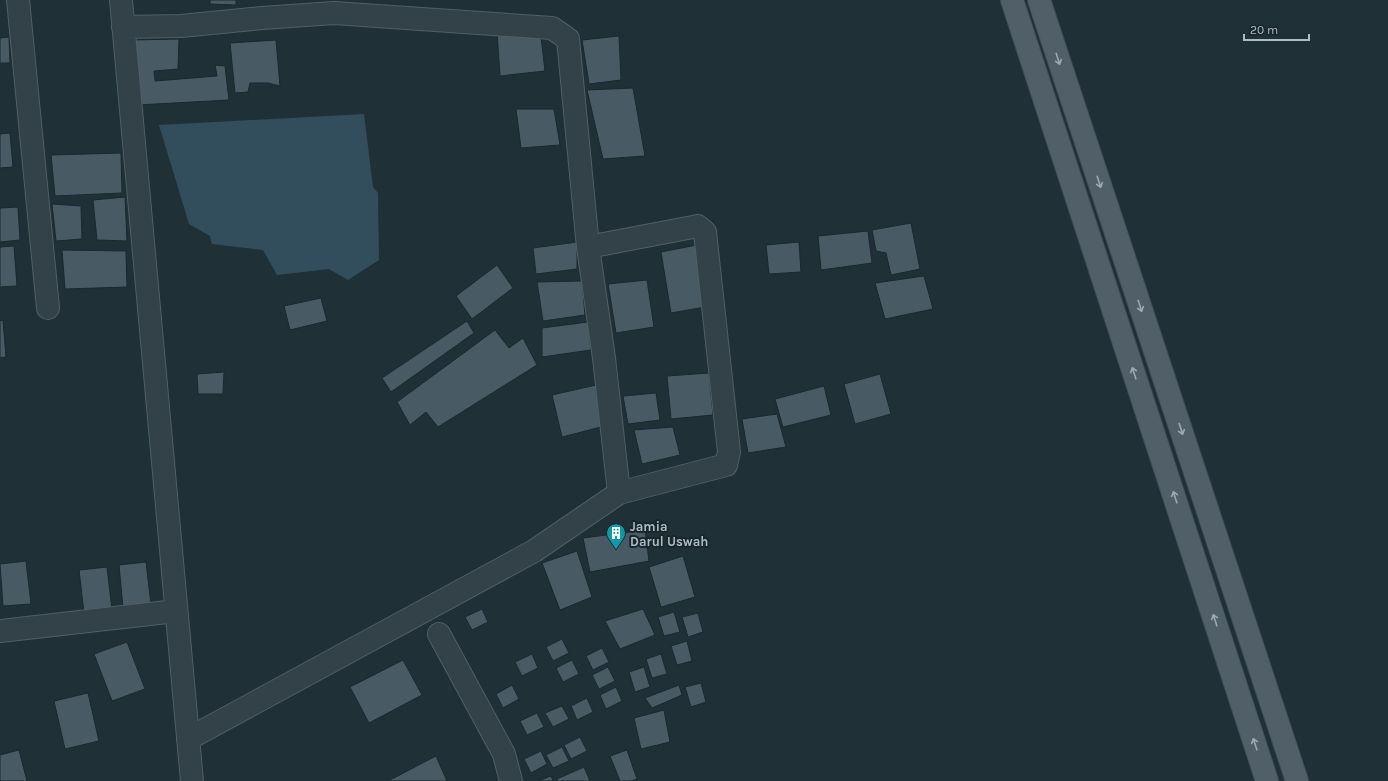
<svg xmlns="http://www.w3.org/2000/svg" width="1388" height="781" font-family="Karla,sans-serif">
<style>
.water{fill:#324e5d}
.building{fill:#485a64;stroke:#1b282e}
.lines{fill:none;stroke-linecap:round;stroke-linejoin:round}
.minor-casing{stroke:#515f66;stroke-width:24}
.primary-casing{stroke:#404d55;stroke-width:24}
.minor{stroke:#334148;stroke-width:22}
.primary{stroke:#516068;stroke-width:22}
.oneway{stroke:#9baab2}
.labels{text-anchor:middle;stroke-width:4;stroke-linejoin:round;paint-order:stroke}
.poi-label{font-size:13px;font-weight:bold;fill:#aebcc5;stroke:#19262c;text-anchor:start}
</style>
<rect width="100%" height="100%" fill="#203037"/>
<path class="water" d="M364,114L373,187L378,193L379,260L348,280L329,269L277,275L263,250L212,244L210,236L189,224L159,125Z"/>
<path class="building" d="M210,0H236V5L210,4Z
M497,31L541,37L545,71L500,76Z
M619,36L621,80L589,84L582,40Z
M9,37L10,63H0V38Z
M179,39L178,69L154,71L155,81L217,76L215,65L225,66L229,100L137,105L131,40Z
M276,40L280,86L268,83H250L248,92L235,93L230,43Z
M633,88L645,156L603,159L587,90Z
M516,109H554L560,145L521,148Z
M10,133L13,167L0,168V134Z
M121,153L122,193L55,196L51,155Z
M125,197L127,241L97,240L93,200Z
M52,204L81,206L82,239L56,241Z
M18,207L20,240L0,242V208Z
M911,223L920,269L891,275L886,253L876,251L872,230Z
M868,231L872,263L821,270L818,236Z
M577,242V269L536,274L533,248Z
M799,242L801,272L769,274L766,245Z
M697,245L705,307L671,313L661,252Z
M14,246L17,286L0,287V247Z
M62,250L126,251L127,287L65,289Z
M497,265L513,288L472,319L456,296Z
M924,276L933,309L885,319L875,283Z
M647,280L654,327L616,333L608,284Z
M582,281L585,315L543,321L537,282Z
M321,298L327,321L290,330L284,306Z
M3,320L6,357L0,358V321Z
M467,321L474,333L391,392L382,378Z
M588,322L591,350L542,357V328Z
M495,330L509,348L523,338L537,365L438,427L426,412L410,425L397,402Z
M224,372L223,394H198L197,374Z
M709,373L713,415L671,419L667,376Z
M880,374L891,414L855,424L844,384Z
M596,385L605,426L562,437L552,395Z
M824,386L831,415L783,427L775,399Z
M656,393L660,420L628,424L623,396Z
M777,414L786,447L748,453L742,419Z
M673,427L680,455L642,464L634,430Z
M645,530L649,561L590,572L583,538Z
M577,551L592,597L560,610L542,563Z
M683,556L695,597L661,607L649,567Z
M26,561L31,604L3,606L0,564Z
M146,562L151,605L123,608L119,565Z
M107,567L112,610L84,613L79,570Z
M482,609L488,622L472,630L465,617Z
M643,609L655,635L620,649L605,621Z
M674,612L680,632L664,636L658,617Z
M698,613L703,632L688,637L682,617Z
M562,639L569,653L553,661L546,647Z
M687,641L692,661L677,665L671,646Z
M127,642L145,689L112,701L94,654Z
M602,648L609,662L593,670L586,656Z
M532,654L538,668L522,676L515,662Z
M661,654L667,674L652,678L646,659Z
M403,660L422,695L369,723L350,687Z
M572,660L579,674L563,682L556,668Z
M608,667L615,681L599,689L592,675Z
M644,667L650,687L635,692L629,672Z
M701,683L706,702L691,707L685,687Z
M512,685L519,699L503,708L496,694Z
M679,685L682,695L652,708L645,698Z
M616,687L622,701L606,709L600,695Z
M88,693L99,741L65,749L54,701Z
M587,698L593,712L577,720L571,706Z
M562,706L569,719L553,727L545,713Z
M664,710L670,742L641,749L634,718Z
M537,713L544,727L527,735L520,721Z
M580,737L587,751L571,759L564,745Z
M562,747L569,761L553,768L546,755Z
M19,750L27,781H0V755Z
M627,750L637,779L631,781H620L610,756Z
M541,751L547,764L531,773L524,759Z
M436,756L447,781H388Z
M584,767L590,781H557V779Z
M551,776L553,781H538Z"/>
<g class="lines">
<g class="minor-casing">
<path id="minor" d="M18,0L48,308
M121,0L192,781
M123,27L181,26L262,18L334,13L552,28L568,39L588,247L604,358L619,493L726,465L729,452L705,232L698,226L588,247
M0,631L176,611
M439,634L504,754L511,781
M188,739L534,551L619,493"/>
</g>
<g class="primary-casing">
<path id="primary" d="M1012,0L1267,781
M1039,0L1297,781"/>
</g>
<use href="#minor" class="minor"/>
<use href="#primary" class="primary"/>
</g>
<defs><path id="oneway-shaft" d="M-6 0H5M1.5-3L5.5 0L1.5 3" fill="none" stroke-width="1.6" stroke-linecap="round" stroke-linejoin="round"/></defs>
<g class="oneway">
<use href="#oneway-shaft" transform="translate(1058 59) rotate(72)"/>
<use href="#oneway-shaft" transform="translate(1099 182) rotate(72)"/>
<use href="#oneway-shaft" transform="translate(1140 306) rotate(72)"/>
<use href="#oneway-shaft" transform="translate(1134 373) rotate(-108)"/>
<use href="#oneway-shaft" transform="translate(1181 429) rotate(72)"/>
<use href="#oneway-shaft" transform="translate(1175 497) rotate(-108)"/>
<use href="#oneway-shaft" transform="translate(1215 620) rotate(-108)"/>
<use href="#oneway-shaft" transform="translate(1255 744) rotate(-108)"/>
</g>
<defs>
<g id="building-pin" transform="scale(1)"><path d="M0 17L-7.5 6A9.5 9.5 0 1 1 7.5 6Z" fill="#0f9aa8" stroke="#19262c"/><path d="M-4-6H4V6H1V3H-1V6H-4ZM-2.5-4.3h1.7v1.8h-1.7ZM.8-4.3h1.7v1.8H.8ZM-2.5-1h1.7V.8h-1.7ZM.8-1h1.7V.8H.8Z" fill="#fff"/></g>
</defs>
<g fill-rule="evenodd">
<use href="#building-pin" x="616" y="533"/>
</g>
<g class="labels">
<g class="poi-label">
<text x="630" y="531">Jamia<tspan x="630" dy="15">Darul Uswah</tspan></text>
</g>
</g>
<path d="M1244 34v6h65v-6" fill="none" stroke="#aebcc5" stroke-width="2"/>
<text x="1250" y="34" font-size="12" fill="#aebcc5" stroke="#19262c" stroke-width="3" paint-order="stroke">20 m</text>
</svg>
